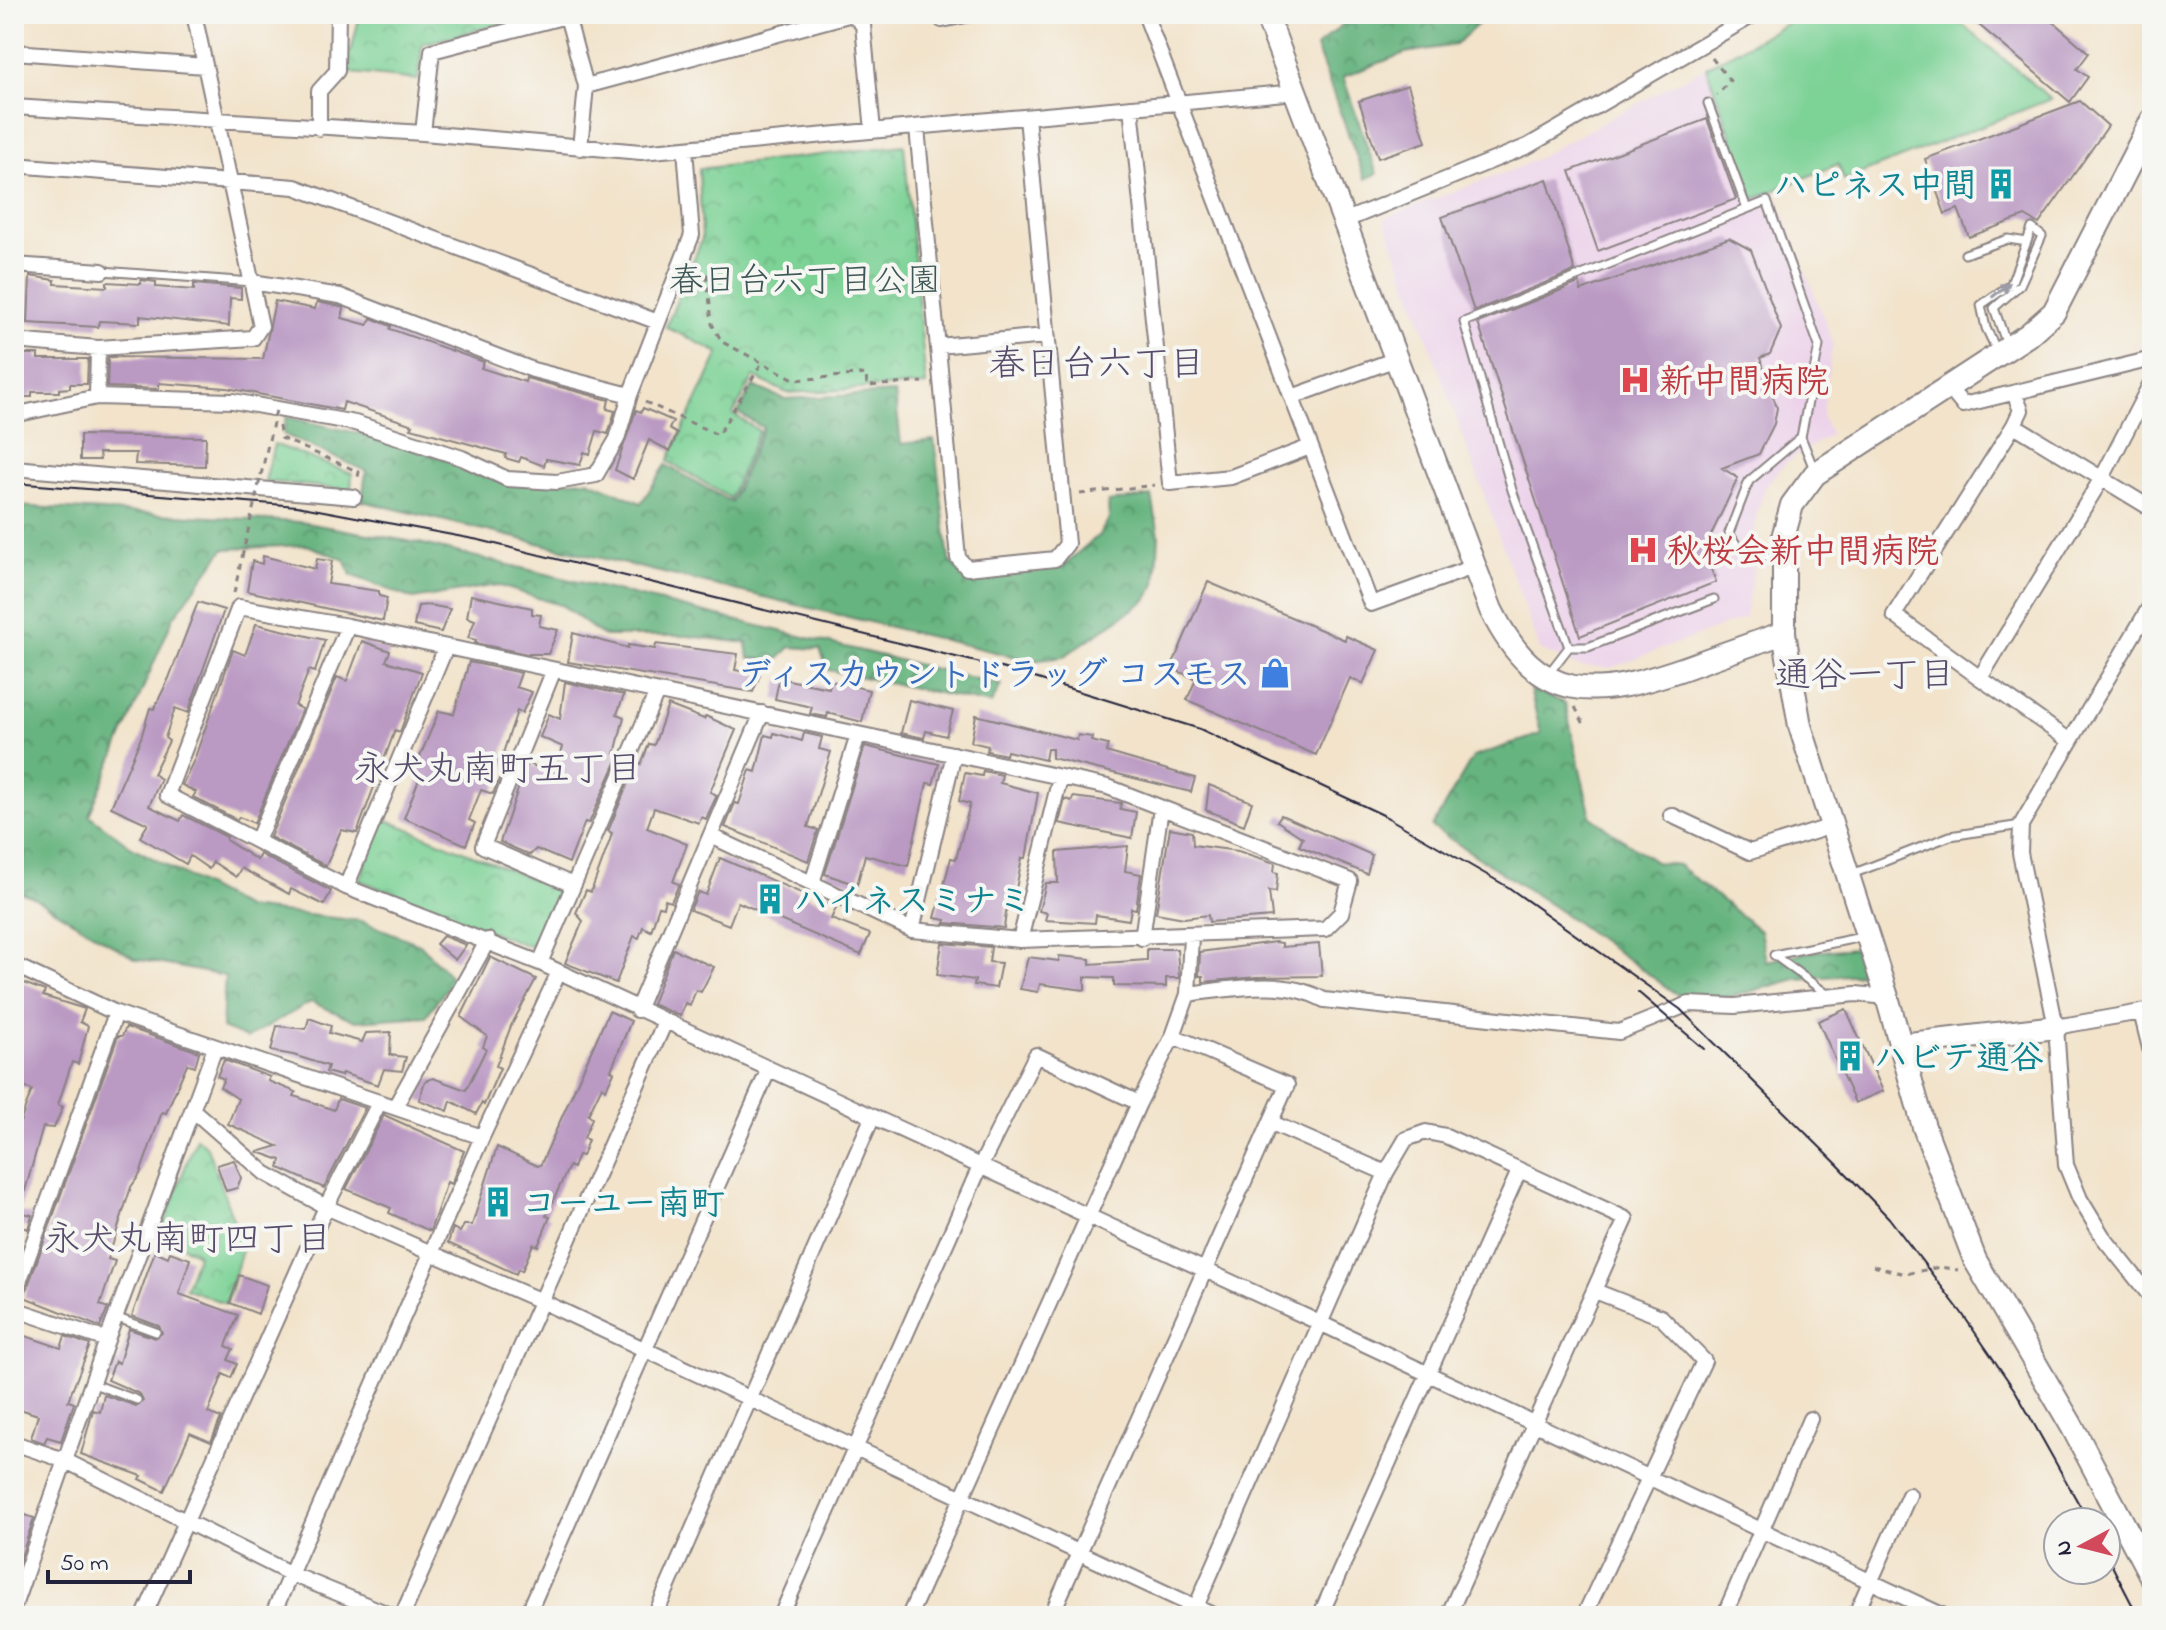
<svg xmlns="http://www.w3.org/2000/svg" width="2166" height="1630" font-family="'Indie Flower','Klee One',sans-serif">
<style>
.built{fill:#ecd1ea}
.grass{fill:#7dd296;stroke:#507a68;stroke-width:2}
.forest{fill:url(#forest-crowns);stroke:#446b5d;stroke-width:2}
.park{fill:url(#park-crowns);stroke:#507a68;stroke-width:2}
.building{fill:#ba99c3}
.lines{fill:none;stroke-linecap:round;stroke-linejoin:round}
.lane-casing{stroke:#8a8282;stroke-width:11}
.street-casing{stroke:#8a8282;stroke-width:18}
.secondary-casing{stroke:#8a8282;stroke-width:26}
.path{stroke:#8a8282;stroke-width:3;stroke-dasharray:6 6;stroke-linecap:butt}
.lane{stroke:#fff;stroke-width:7}
.street{stroke:#fff;stroke-width:14}
.secondary{stroke:#fff;stroke-width:22}
.tram{stroke:#22223b;stroke-width:2}
.path-bridge{stroke:#8a8282;stroke-width:3;stroke-dasharray:6 6;stroke-linecap:butt}
.oneway{fill:#9c9ca7}
.labels{text-anchor:middle;stroke-width:8;stroke-linejoin:round;paint-order:stroke}
.culture-label{font-size:34px;font-weight:bold;fill:#0d838f;stroke:#f6f6f2;text-anchor:start}
.park-label{font-size:34px;fill:#3d5756;stroke:#f6f6f2}
.health-label{font-size:34px;font-weight:bold;fill:#be3a42;stroke:#f6f6f2;text-anchor:start}
.shop-label{font-size:34px;font-weight:bold;fill:#366cbe;stroke:#f6f6f2;text-anchor:end}
.neighbourhood-label{font-size:36px;fill:#574c6b;stroke:#f6f6f2}
</style>
<defs>
<pattern id="forest-crowns" width="20" height="18" patternUnits="userSpaceOnUse" patternTransform="scale(2)"><rect width="20" height="18" fill="#66b47f"/><path d="M2 6a3 3 0 1 1 6 0M12 15a3 3 0 1 1 6 0" fill="none" stroke="#549269"/></pattern>
<pattern id="park-crowns" width="20" height="18" patternUnits="userSpaceOnUse" patternTransform="scale(2)"><rect width="20" height="18" fill="#7dd296"/><path d="M2 6a3 3 0 1 1 6 0M12 15a3 3 0 1 1 6 0" fill="none" stroke="#6cb482"/></pattern>
</defs>
<rect width="100%" height="100%" fill="#f6f6f2"/>
<filter id="ink" filterUnits="userSpaceOnUse"><feTurbulence type="fractalNoise" baseFrequency=".0125" numOctaves="2"/><feDisplacementMap in="SourceGraphic" scale="16" xChannelSelector="R" yChannelSelector="G"/><feConvolveMatrix kernelMatrix="1 2 1 2 8 2 1 2 1" color-interpolation-filters="sRGB"/></filter>
<filter id="wash" filterUnits="userSpaceOnUse"><feTurbulence type="fractalNoise" baseFrequency=".006" numOctaves="4" result="noise"/><feDisplacementMap in="SourceGraphic" scale="32" xChannelSelector="R" yChannelSelector="G"/><feGaussianBlur stdDeviation="1.8" result="paint"/><feColorMatrix in="noise" values="0 0 0 0 0 0 0 0 0 0 0 0 0 0 0 0 0 1.4 0 .05"/><feComposite in="paint" operator="in"/></filter>
<g filter="url(#wash)">
<rect width="100%" height="100%" fill="#f2e3ca"/>
<path class="built" d="M1706,67L1754,198L1774,190L1833,342L1822,417L1831,434L1785,463L1766,486L1756,515L1754,564L1745,618L1611,668L1576,666L1540,650L1384,218L1522,166Z"/>
<path class="grass" d="M1805,14H1950L2051,99L1844,180L1838,164L1754,199L1706,67Z"/>
<path class="forest" d="M1355,14H1489L1455,45L1405,53L1343,77L1377,174L1365,179L1316,47Z
M753,386L784,399L895,393L901,444L934,440L949,560L964,577L1062,566L1099,535L1109,519L1108,502L1152,496L1159,535L1156,584L1146,600L1063,657L1032,661L362,501L366,471L283,434L286,417L357,433L453,461L507,484L588,480L641,503L666,465L731,502L763,428L738,413Z
M14,506L300,522L419,543L1001,685L991,704L828,670L820,649L790,647L778,660L749,658L747,643L688,636H603L563,606L497,585L413,599L351,575L345,560L307,545L224,549L173,618L89,815L130,846L245,908L361,921L420,944L453,979L426,1016L356,1021L311,1002L247,1038L222,1028L225,976L136,959L31,896L14,890Z
M1530,689L1565,703L1591,817L1655,862L1678,865L1760,931L1766,961L1809,952L1854,948L1862,974L1796,979L1730,997L1679,996L1557,909L1432,827L1473,757L1541,734Z"/>
<path class="park" d="M360,14H517L520,19L422,44L418,80L343,72L341,54L351,52Z
M904,145L926,385L787,393L754,377L733,414L759,431L730,498L668,461L719,353L666,327L702,239L699,169Z
M274,444L352,474L351,490L265,481Z
M384,819L559,890L531,947L359,880Z
M196,1138L207,1147L243,1247L226,1304L185,1288L198,1254L160,1235Z"/>
<g id="blocks">
<path class="building" d="M1966,14H2044L2089,53L2077,69L2088,77L2070,102Z
M1408,85L1426,142L1378,158L1359,101Z
M2080,101L2108,126L2039,224L2025,216L1969,237L1958,209L1945,214L1925,159Z
M1707,119L1736,199L1598,251L1570,171Z
M1547,179L1575,271L1474,311L1442,217Z
M1729,238L1751,250L1781,329L1770,354L1760,358L1777,408L1774,424L1759,454L1722,468L1738,478L1704,550L1716,582L1580,636L1478,323L1579,283L1581,291Z
M30,276L55,280V284L107,287V282L141,284V280L156,282V287L194,290V284L241,288V299L230,298L229,326L140,316V323L99,321L98,327L28,323Z
M275,301L315,309L317,302L337,306L344,308L342,318L368,325L371,318L391,326L390,329L484,362L481,368L525,382L526,378L609,400L607,409L615,411L608,434L597,431L590,454L584,452L580,465L546,459L544,466L521,457L519,462L505,458L506,454L411,428L413,425L344,402L342,410L227,388L159,383V389L107,387L108,357L263,359Z
M14,354H38V359H88L87,384H70V388L59,389V392H32V397H14Z
M643,408L673,421L669,429L677,434L670,451L649,440L633,479L615,470L636,410L641,412Z
M80,435L206,437L205,466L135,464L136,453H99L100,460H80Z
M263,556L315,569L317,559L332,561L328,584L379,591V596L387,598L383,621L247,591L252,561L262,564Z
M1208,582L1345,640L1346,636L1378,650L1363,684L1350,678L1316,755L1187,700L1196,679L1171,668Z
M471,595L532,608V614L541,615L539,626L558,630L548,654H527L475,643L476,640L468,638L475,620L467,617Z
M198,602L224,610L188,713L175,708L165,738L169,741L153,774L161,779L149,806L180,821L183,815L227,837L226,840L257,860L260,854L331,891L324,905L291,889L289,894L241,868L236,877L213,862L209,869L190,856L186,864L140,837L148,824L111,807L141,738L150,708L154,709L169,678Z
M429,605L450,609L441,632L414,626L418,606Z
M256,624L325,640L315,672L309,670L295,706L302,709L254,823L239,817L237,820L193,797L196,792L182,785L194,760L233,650L245,655Z
M573,633L628,648V645L655,649L656,644L738,654L735,670L760,675L753,692L568,662Z
M362,641L390,651L386,661L422,672L400,732L395,730L357,833L341,830L326,866L270,837L337,677L347,681Z
M469,662L521,673L516,687L532,692L522,713L517,711L503,753L509,755L493,794L481,790L469,820L475,823L466,845L404,818L421,774L414,771L439,711L454,714Z
M783,679L829,688L831,681L869,690L862,722L828,713L827,717L810,714L812,707L775,699L779,680Z
M565,682L624,695L617,714L624,717L615,754L619,756L589,823L585,822L569,863L536,849L530,855L500,842L527,763L554,774L563,747L540,737L549,714L560,719Z
M909,700L953,711L946,736L926,731L924,738L901,733Z
M668,705L704,719L706,716L736,730L710,792L717,795L706,819L701,817L699,823L654,808L647,828L687,844L673,882L679,884L671,902L665,900L663,907L659,906L651,931L643,927L639,938L634,936L616,983L565,963L583,921L576,913L586,890L591,892L610,840L612,833L608,831L637,762L641,764L649,744L654,745Z
M976,715L1077,740L1078,735L1092,737L1091,741L1108,745L1106,752L1195,778L1191,792L1052,758V749H1047L1045,760L1007,751L1006,755L987,751L988,746L971,742Z
M774,733L802,741L804,733L822,737L819,749L831,752L808,827L818,830L808,861L725,827L735,803L739,804L750,770L756,772L765,735L773,737Z
M865,746L939,764L933,784L927,783L908,866L865,855L857,885L825,874Z
M983,771L1002,775L1000,783L1038,793L1026,858H1022L1014,899L1008,898L1004,928L945,923L946,920L935,918L951,858L956,859L970,804L959,801L965,773L982,776Z
M1209,785L1252,802L1244,825L1206,810Z
M1073,797L1121,803L1120,809L1136,812L1132,838L1059,823L1065,799L1072,801Z
M1281,815L1372,855L1367,874L1299,846L1303,838L1277,821Z
M1170,828L1192,832L1193,845L1238,851L1275,863L1274,872L1278,873L1276,892L1269,891L1272,917L1209,922L1208,915L1184,918L1156,913Z
M1128,846L1125,871L1141,874L1136,909L1131,908L1129,920L1096,915L1095,923L1045,920L1047,913L1039,911L1046,883H1058L1057,852Z
M720,858L836,908L831,919L870,934L861,955L738,902L729,925L690,910L698,892L706,895Z
M443,936L466,945L455,960L436,944Z
M1275,942L1282,943V947L1319,944L1322,976L1256,977L1203,982V976H1199L1200,952Z
M942,943L991,947L989,962L1001,963L996,988L974,985L975,980L937,975Z
M673,949L714,967L701,992L696,990L690,1005L685,1003L680,1016L652,1004Z
M1147,949H1177L1179,978H1166V987L1114,986V978L1085,977V990L1040,984L1038,992L1020,989L1028,957L1059,961V956L1090,959V964L1147,960Z
M490,957L536,979L511,1026L496,1066L500,1068L484,1105L482,1103L476,1114L451,1101L448,1111L419,1100L425,1081L433,1078L466,1090L486,1049L483,1047L487,1036L461,1017Z
M18,981L45,991L43,996L85,1009L80,1022L88,1026L78,1064L72,1062L58,1105L63,1107L54,1128L43,1127L19,1212L32,1215L28,1229L14,1224V1138L32,1090L14,1084V993Z
M1846,1009L1883,1091L1855,1103L1818,1021Z
M609,1011L631,1021L611,1070L614,1072L606,1089L602,1086L588,1115L592,1118L584,1138L588,1140L582,1156L578,1155L573,1168L569,1166L546,1216L550,1217L538,1246L533,1244L522,1271L518,1269L516,1274L448,1243L453,1228L460,1232L464,1225H472L497,1147L538,1166L541,1164Z
M309,1018L331,1026L329,1033L362,1042L366,1033L391,1032L390,1055L406,1057L402,1071L384,1069L378,1085L342,1073L341,1076L326,1072L328,1066L293,1055L271,1051L277,1026L306,1029Z
M126,1027L199,1052L195,1067L187,1064L166,1113L162,1112L140,1174L131,1187L108,1259L115,1261L100,1305L108,1308L100,1327L24,1297L118,1036H122Z
M224,1060L270,1077L268,1081L296,1092L294,1096L334,1110L338,1099L365,1108L324,1188L279,1168L281,1160L258,1152L278,1146L228,1124L238,1099L220,1087L224,1079L217,1076Z
M384,1115L464,1151L451,1184L447,1182L430,1231L389,1213L391,1208L346,1189Z
M234,1160L241,1178L237,1188L226,1191L217,1165Z
M155,1251L168,1257L170,1252L190,1259L179,1294L238,1315L226,1346L233,1349L228,1360L237,1364L231,1378L223,1374L208,1413L221,1418L211,1442L190,1433L164,1491L140,1479L142,1476L81,1454L93,1410L100,1412L104,1395L136,1406L143,1401L140,1394L108,1380L115,1361L119,1363L129,1329L155,1338L162,1333L159,1326L132,1316Z
M239,1275L267,1285L258,1314L230,1303Z
M14,1332L61,1348L65,1336L90,1345L68,1401L74,1403L61,1441L47,1437L44,1443L31,1438L38,1415L14,1407Z
M14,1511L34,1518L17,1568H14Z"/>
</g>
</g>
<g filter="url(#ink)">
<use href="#blocks" fill-opacity="0" stroke="#8a8282" stroke-width="2"/>
<g class="lines">
<g class="lane-casing">
<path id="lane" d="M1708,103L1747,209
M1965,254L2008,239L2027,242
M102,271L252,282
M1998,353L1986,328L1981,305L2011,284L2032,228L2042,236L2020,285L1994,308L2007,345
M1781,561L1738,547L1729,533L1749,481L1801,437L1814,469
M1569,647H1588L1714,599
M1549,673L1569,647L1512,490L1464,322L1767,201L1819,346L1801,437
M1852,874L1950,836L2021,825
M1827,994L1774,955L1862,937
M115,1317L156,1332
M91,1383L137,1400"/>
</g>
<g class="street-casing">
<path id="street" d="M1145,14L1371,604L1476,566
M567,16L586,86L580,148
M942,20L970,14
M14,52L205,66
M586,86L852,14L863,25L873,131
M14,107L423,133L641,152L1296,92
M1131,107L1170,483L1231,477L1310,447
M319,128V91L337,71L338,14
M917,128L958,558L967,568L1055,559L1067,544L1027,117
M423,133L432,51L574,14
M14,165L295,187L658,322
M1346,220L1528,146L1755,14
M14,265L102,271
M252,282L340,296L533,370L630,395
M14,341L98,348L253,338L261,326L194,14
M938,346L1046,336
M1949,388L1963,405L2152,359
M2014,393L2021,410L2014,425L2152,509
M97,397L98,348
M1292,397L1399,358
M14,415L97,397L233,401L355,423L462,458L507,479L557,482L596,475L617,439L630,395L692,235L685,149
M14,468L354,497
M2152,603L2021,825L2020,853L2056,1027L2066,1165L2080,1199L2103,1237L2152,1298
M553,672L483,846L573,885
M1980,678L1894,615L2014,425
M2070,741L1980,678L2102,478L2152,381
M1671,815L1750,852L1832,826
M711,836L912,930L1020,940L1325,929L1341,913L1350,881L1108,787L348,626L239,607L167,795L346,887L540,963L1322,1324L1944,1616
M257,841L348,626
M812,883L858,735
M346,887L446,647
M912,930L954,754
M1142,938L1161,808
M1020,940L1060,778
M540,963L656,694
M14,965L116,1013L482,1137
M1188,994C1232,989 1283,977 1324,1000L1619,1032L1689,1004L1735,1006L1856,994L1887,997
M637,1010L762,713
M2141,1012L2152,1056
M2056,1027L2152,1010
M395,1107L488,940
M194,1111L265,1173L326,1207L541,1301L1215,1616
M1272,1123L1386,1173
M14,1296L116,1013
M14,1309L107,1340
M14,1443L64,1460L291,1574L393,1616
M14,1606L107,1340L215,1048
M144,1616L326,1207L379,1103
M272,1616L482,1137L558,974
M402,1616L664,1024
M527,1616L768,1071
M655,1616L872,1118
M781,1616L979,1169L1036,1055L1139,1103
M909,1616L1139,1103L1173,1036L1188,994L1191,936
M1051,1616L1287,1085L1173,1036
M1192,1616L1386,1173L1406,1139L1426,1132L1446,1136L1626,1219L1448,1616
M1320,1616L1519,1171
M1584,1616L1704,1361L1661,1317L1595,1291
M1724,1616L1810,1419
M1855,1616L1909,1495"/>
</g>
<g class="secondary-casing">
<path id="secondary" d="M1266,14L1491,610C1539,706 1595,699 1685,668C1718,656 1751,644 1784,633
M2152,120L2054,312L2028,335L1815,474L1792,505L1784,534V633L1800,726L1887,997L1924,1127L1975,1260L2073,1428L2152,1578
M1901,1045L2056,1027"/>
</g>
<path class="path" d="M2147,35L2152,37
M1712,58L1730,81L1717,95
M695,271L707,275L712,324L722,342L796,380L866,374L867,386L923,382
M645,402L718,435L761,364
M279,426L281,438L359,472L357,482
M1080,494L1155,485
M234,593L242,557
M1575,707L1586,728
M1873,1266L1905,1274L1940,1267L1958,1270"/>
<use href="#lane" class="lane"/>
<use href="#street" class="street"/>
<use href="#secondary" class="secondary"/>
<path class="tram" d="M14,483L297,506L479,540L1005,669L1094,696L1200,729L1383,815L1508,887L1680,1009L1838,1165L1889,1218L1961,1312L2016,1392L2089,1522
M1638,992L1704,1049
M2106,1554L2138,1616"/>
<path class="path-bridge" d="M242,557L276,410"/>
</g>
<defs><path id="oneway-solid" d="M-6-.8H1V-3.2L6.5 0L1 3.2V.8H-6Z" transform="scale(2)"/></defs>
<use class="oneway" href="#oneway-solid" transform="translate(2001 290) rotate(-39)"/>
</g>
<defs>
<g id="building-bare" transform="scale(2.4)"><path d="M-4-6H4V6H1V3H-1V6H-4ZM-2.5-4.3h1.7v1.8h-1.7ZM.8-4.3h1.7v1.8H.8ZM-2.5-1h1.7V.8h-1.7ZM.8-1h1.7V.8H.8Z" fill="#0f9aa8" stroke="#f6f6f2" stroke-width="2.5" paint-order="stroke"/></g>
<g id="hospital-bare" transform="scale(2.4)"><path d="M-5-5h3v3.5h4V-5h3V5h-3V1.5h-4V5h-3Z" fill="#e0444e" stroke="#f6f6f2" stroke-width="2.5" paint-order="stroke"/></g>
<g id="shop-bare" transform="scale(2.4)"><path d="M-5-2.5h2.3a2.7 3.5 0 0 1 5.4 0H5L5.5 6h-11ZM-1.5-2.5h3a1.5 2.3 0 0 0-3 0Z" fill="#3f7fe0" stroke="#f6f6f2" stroke-width="2.5" paint-order="stroke"/></g>
</defs>
<g fill-rule="evenodd">
<use href="#building-bare" x="2001" y="184"/>
<use href="#hospital-bare" x="1635" y="380"/>
<use href="#hospital-bare" x="1643" y="550"/>
<use href="#shop-bare" x="1275" y="673"/>
<use href="#building-bare" x="770" y="899"/>
<use href="#building-bare" x="1850" y="1056"/>
<use href="#building-bare" x="498" y="1202"/>
</g>
<g class="labels">
<g class="culture-label">
<text x="1977" y="196" text-anchor="end">ハピネス中間</text>
<text x="794" y="911">ハイネスミナミ</text>
<text x="1874" y="1068">ハビテ通谷</text>
<text x="522" y="1214">コーユー南町</text>
</g>
<g class="park-label">
<text x="805" y="291">春日台六丁目公園</text>
</g>
<g class="health-label">
<text x="1659" y="392">新中間病院</text>
<text x="1667" y="562">秋桜会新中間病院</text>
</g>
<g class="shop-label">
<text x="1251" y="685">ディスカウントドラッグ コスモス</text>
</g>
<g class="neighbourhood-label">
<text x="1097" y="375">春日台六丁目</text>
<text x="1865" y="686">通谷一丁目</text>
<text x="498" y="780">永犬丸南町五丁目</text>
<text x="188" y="1250">永犬丸南町四丁目</text>
</g>
</g>
<rect width="2166" height="1630" fill="none" stroke="#f6f6f2" stroke-width="48"/>
<g transform="translate(2082 1546) rotate(263)"><circle r="38" fill="#f6f6f2" stroke="#a1a1a9" stroke-width="2"/>
<path d="M0-6L14 30L0 20L-14 30Z" fill="#d1495b"/>
<text y="-12" font-size="22" font-weight="bold" text-anchor="middle" fill="#22223b">N</text>
</g>
<path d="M48 1570v12h142v-12" fill="none" stroke="#22223b" stroke-width="4"/>
<text x="60" y="1570" font-size="24" fill="#22223b" stroke="#f6f6f2" stroke-width="6" paint-order="stroke">50 m</text>
</svg>
